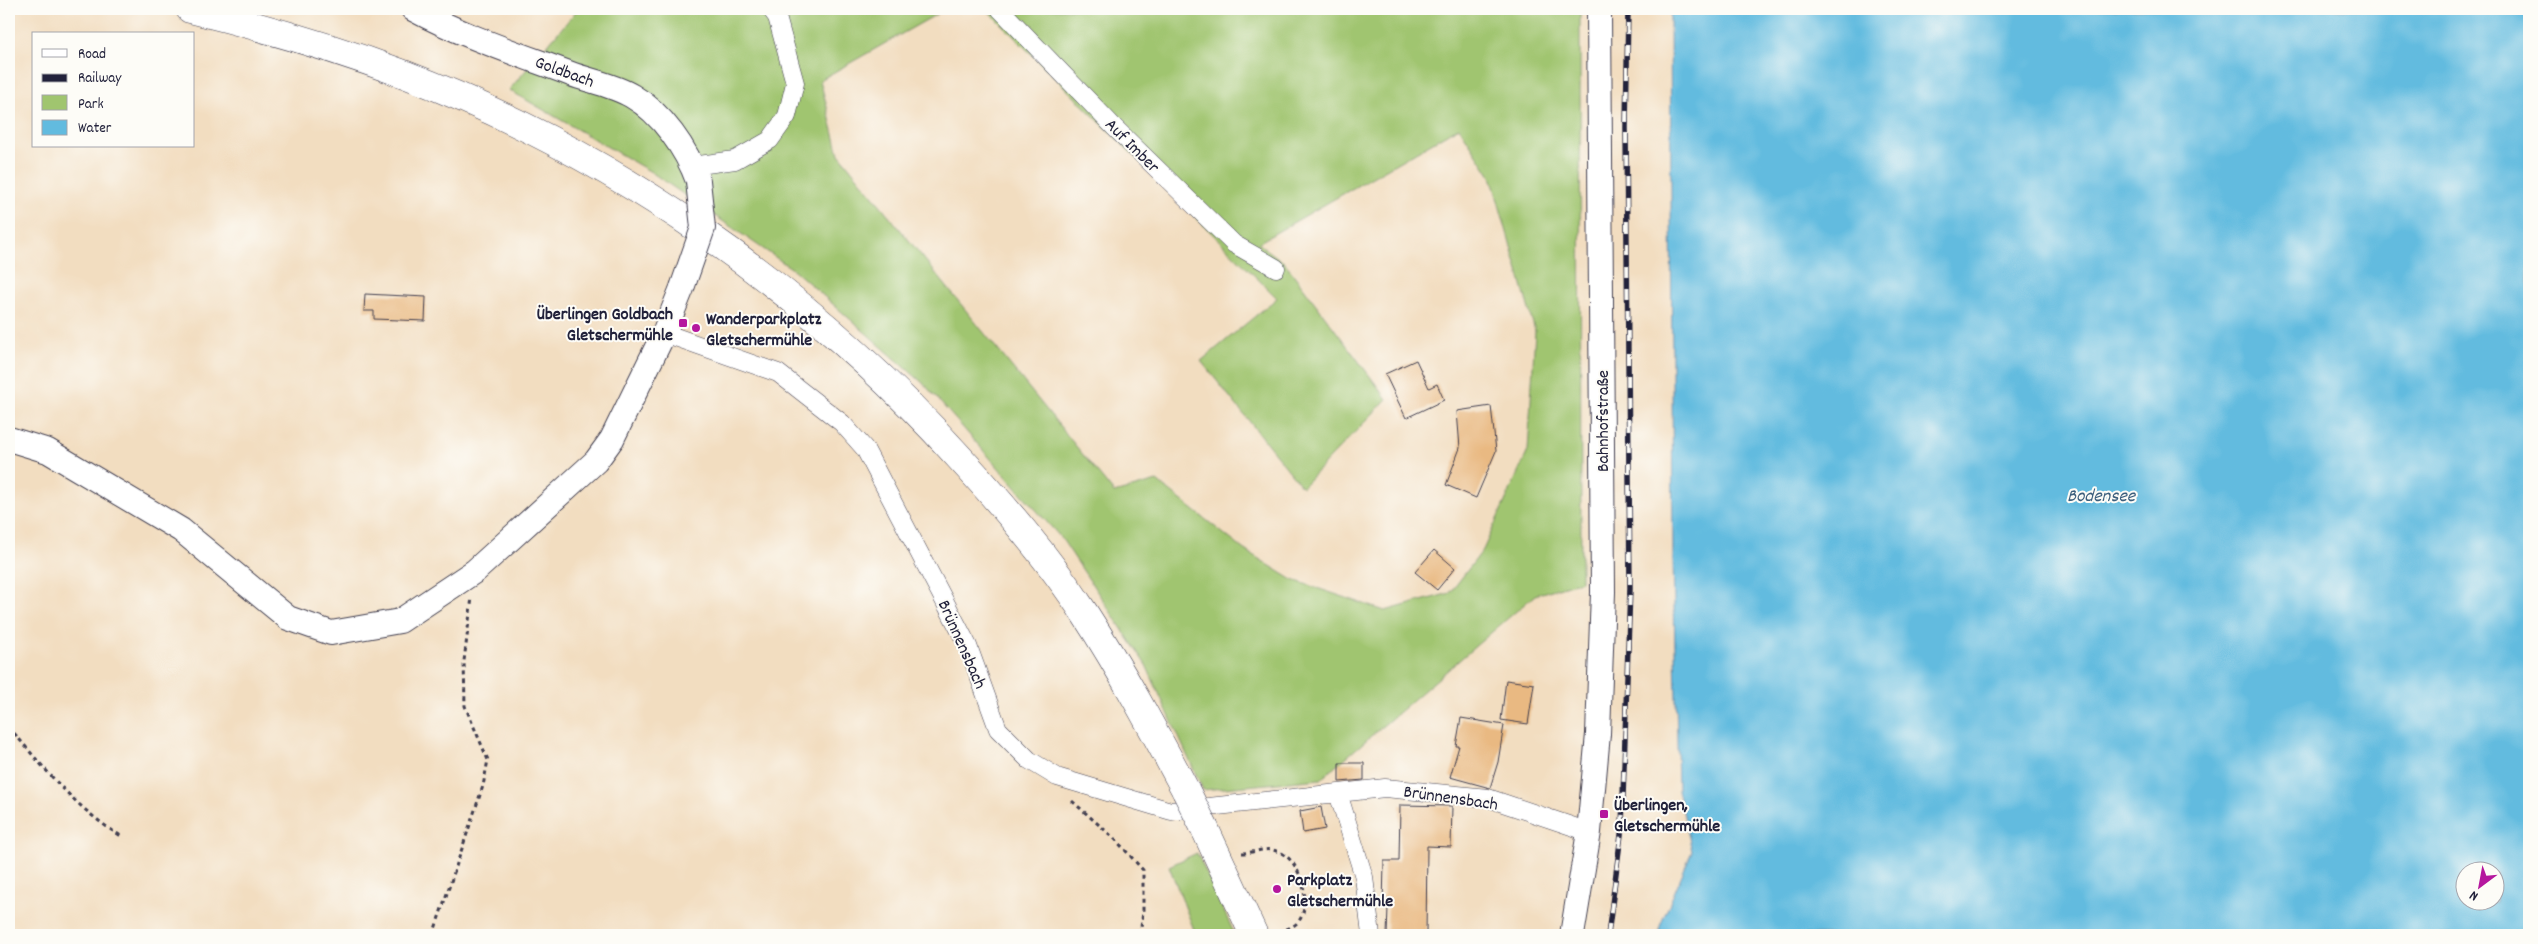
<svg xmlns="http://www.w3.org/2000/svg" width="2538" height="944" font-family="Dekko,sans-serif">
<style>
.green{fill:#a0c56f;stroke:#617455}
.water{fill:#62bbdf;stroke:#426e8d;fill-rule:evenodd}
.building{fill:#e9b982}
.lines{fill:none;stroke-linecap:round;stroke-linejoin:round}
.street-casing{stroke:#413e4f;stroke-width:19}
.secondary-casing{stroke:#413e4f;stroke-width:26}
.primary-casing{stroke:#413e4f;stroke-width:29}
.path{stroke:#413e4f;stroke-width:3;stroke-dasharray:4 4;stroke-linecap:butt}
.street{stroke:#fff;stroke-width:18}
.secondary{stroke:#fff;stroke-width:24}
.primary{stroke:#fff;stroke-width:28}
.rail-casing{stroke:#22223b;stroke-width:5.5}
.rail{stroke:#fdfcf7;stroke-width:4;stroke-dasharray:11;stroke-linecap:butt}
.secondary-bridge-casing{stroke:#413e4f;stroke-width:26;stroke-linecap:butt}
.primary-bridge-casing{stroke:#413e4f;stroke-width:29;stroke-linecap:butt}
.secondary-bridge{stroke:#fff;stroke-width:24}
.primary-bridge{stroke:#fff;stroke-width:28}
.poi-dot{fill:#b5179e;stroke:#fdfcf7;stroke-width:2}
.labels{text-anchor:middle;stroke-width:4;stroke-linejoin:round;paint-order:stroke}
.street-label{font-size:18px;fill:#22223b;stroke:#fdfcf7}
.poi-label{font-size:18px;font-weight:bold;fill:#22223b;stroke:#fdfcf7;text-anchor:start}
.water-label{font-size:19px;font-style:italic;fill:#3c5f7d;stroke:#fdfcf7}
</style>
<rect width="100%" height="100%" fill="#fdfcf7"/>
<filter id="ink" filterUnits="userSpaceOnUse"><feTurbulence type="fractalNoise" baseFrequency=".02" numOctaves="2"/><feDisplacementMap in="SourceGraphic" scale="10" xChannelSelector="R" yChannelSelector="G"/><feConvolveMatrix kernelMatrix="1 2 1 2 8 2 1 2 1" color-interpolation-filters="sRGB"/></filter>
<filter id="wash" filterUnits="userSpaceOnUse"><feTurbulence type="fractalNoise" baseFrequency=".0096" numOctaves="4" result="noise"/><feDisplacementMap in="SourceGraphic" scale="20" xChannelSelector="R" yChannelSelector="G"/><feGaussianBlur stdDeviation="1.12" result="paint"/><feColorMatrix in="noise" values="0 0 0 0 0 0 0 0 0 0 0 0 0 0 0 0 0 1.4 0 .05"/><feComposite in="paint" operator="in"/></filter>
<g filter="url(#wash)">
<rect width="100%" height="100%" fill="#f2ddc0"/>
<path class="green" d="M578,9H946L820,80L839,154L1114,493L1157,481L1243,549L1293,580L1385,611L1450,593L1483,550L1528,451L1535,331L1491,176L1459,127L1258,243L1285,263L1387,399L1302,487L1201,361L1277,298L986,9H1580L1581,581L1535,595L1321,779L1203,790L1146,665L1062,539L924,384L794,270L651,172L509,90Z
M1197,853L1235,935H1196L1169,866Z"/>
<path class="water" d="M1670,9H2529V935H1659L1660,926L1692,851L1678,790L1673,557ZM2466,872H2496V902H2466Z"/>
<g id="blocks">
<path class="building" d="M365,294L426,297L425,321L374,319V311H364Z
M1416,360L1429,388L1437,384L1444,400L1406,418L1385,374Z
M1491,406L1496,451L1476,498L1446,485L1460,448L1457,411Z
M1434,550L1455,568L1437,590L1415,572Z
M1506,680L1534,684L1528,724L1501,720Z
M1461,718L1504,725L1498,762L1490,788L1450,777L1459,746H1456Z
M1339,763H1364V780L1339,782Z
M1400,805L1452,806L1451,847L1427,846L1426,935H1387L1388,907H1383L1384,861H1399Z
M1321,807L1325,829L1303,833L1300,811Z"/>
</g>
</g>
<g filter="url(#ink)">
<use href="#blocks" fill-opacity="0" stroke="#413e4f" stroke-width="1"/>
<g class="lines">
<g class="street-casing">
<path id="street" d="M1000,9L1114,127L1234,244L1276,268
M692,166L735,160L770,140L787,116L795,83L777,17L771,9
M664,333L778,373L842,423L865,449L968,646L998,729L1029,760L1057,777L1171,811L1385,788L1488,798L1589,832
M1338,793L1364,877L1371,935"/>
</g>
<g class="secondary-casing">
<path id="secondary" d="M413,9C463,36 518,54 571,74C590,81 614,85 632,96C662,113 687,150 698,181
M9,439L48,451L181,530L288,618L331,633L400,621L475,571L596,461L612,439L664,333L682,288
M1572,935L1589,832L1598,734L1603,592L1599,9"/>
</g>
<g class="primary-casing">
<path id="primary" d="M190,9C263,27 334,48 404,74C614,154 807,289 957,455C1003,505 1048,557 1085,614C1122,671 1154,731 1186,791
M1205,829L1254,935"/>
</g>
<path class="path" d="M9,727C43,767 76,809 121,836
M1072,801L1115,839L1143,870V912L1140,935
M1242,853C1255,853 1266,846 1279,852C1301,860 1313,904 1298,922C1294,927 1284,930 1278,932
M433,935L483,786L488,760L465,706L464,661L472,597"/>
<use href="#street" class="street"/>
<use href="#secondary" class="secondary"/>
<use href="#primary" class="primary"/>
<g class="rail-casing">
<path id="rail" d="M1608,935L1622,827L1630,588L1626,127L1628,9"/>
</g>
<use href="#rail" class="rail"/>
<g class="secondary-bridge-casing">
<path id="secondary-bridge" d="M682,288L703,228L698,181"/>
</g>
<g class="primary-bridge-casing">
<path id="primary-bridge" d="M1186,791L1205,829"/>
</g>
<use href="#secondary-bridge" class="secondary-bridge"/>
<use href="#primary-bridge" class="primary-bridge"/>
</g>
</g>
<g class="poi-dot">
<rect x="678" y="318" width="10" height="10" rx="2.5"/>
<circle cx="696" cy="328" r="5"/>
<rect x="1599" y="809" width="10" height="10" rx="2.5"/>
<circle cx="1277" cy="889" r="5"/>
</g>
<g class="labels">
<g class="street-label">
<text transform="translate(565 71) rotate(20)" y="6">Goldbach</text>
<text transform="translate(1133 145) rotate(45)" y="6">Auf Imber</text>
<text transform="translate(1602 421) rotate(-90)" y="6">Bahnhofstraße</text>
<text transform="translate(963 644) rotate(66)" y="6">Brünnensbach</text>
<text transform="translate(1451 797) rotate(8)" y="6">Brünnensbach</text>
</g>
<g class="poi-label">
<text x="673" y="319" text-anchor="end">Überlingen Goldbach<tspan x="673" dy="21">Gletschermühle</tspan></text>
<text x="706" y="324">Wanderparkplatz<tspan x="706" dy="21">Gletschermühle</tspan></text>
<text x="1614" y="810">Überlingen,<tspan x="1614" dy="21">Gletschermühle</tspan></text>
<text x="1287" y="885">Parkplatz<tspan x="1287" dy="21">Gletschermühle</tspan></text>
</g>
<g class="water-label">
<text x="2101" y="501">Bodensee</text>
</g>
</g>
<rect width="2538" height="944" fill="none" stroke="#fdfcf7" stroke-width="30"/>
<rect x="32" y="32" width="162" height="115" fill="#fdfcf7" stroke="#a5a5ac"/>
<rect x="42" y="49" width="25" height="8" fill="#ffffff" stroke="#a5a5ac"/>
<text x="78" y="58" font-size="15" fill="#22223b">Road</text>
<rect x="42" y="74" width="25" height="8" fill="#22223b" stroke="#a5a5ac"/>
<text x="78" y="82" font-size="15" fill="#22223b">Railway</text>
<rect x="42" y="95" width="25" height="15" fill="#a0c56f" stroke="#a5a5ac"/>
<text x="78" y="108" font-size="15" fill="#22223b">Park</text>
<rect x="42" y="120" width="25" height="15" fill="#62bbdf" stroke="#a5a5ac"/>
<text x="78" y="132" font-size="15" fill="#22223b">Water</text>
<g transform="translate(2480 886) rotate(212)"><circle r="24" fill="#fdfcf7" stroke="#a5a5ac"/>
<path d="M0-4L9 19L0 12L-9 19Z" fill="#b5179e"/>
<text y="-8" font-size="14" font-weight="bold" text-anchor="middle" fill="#22223b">N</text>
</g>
</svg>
